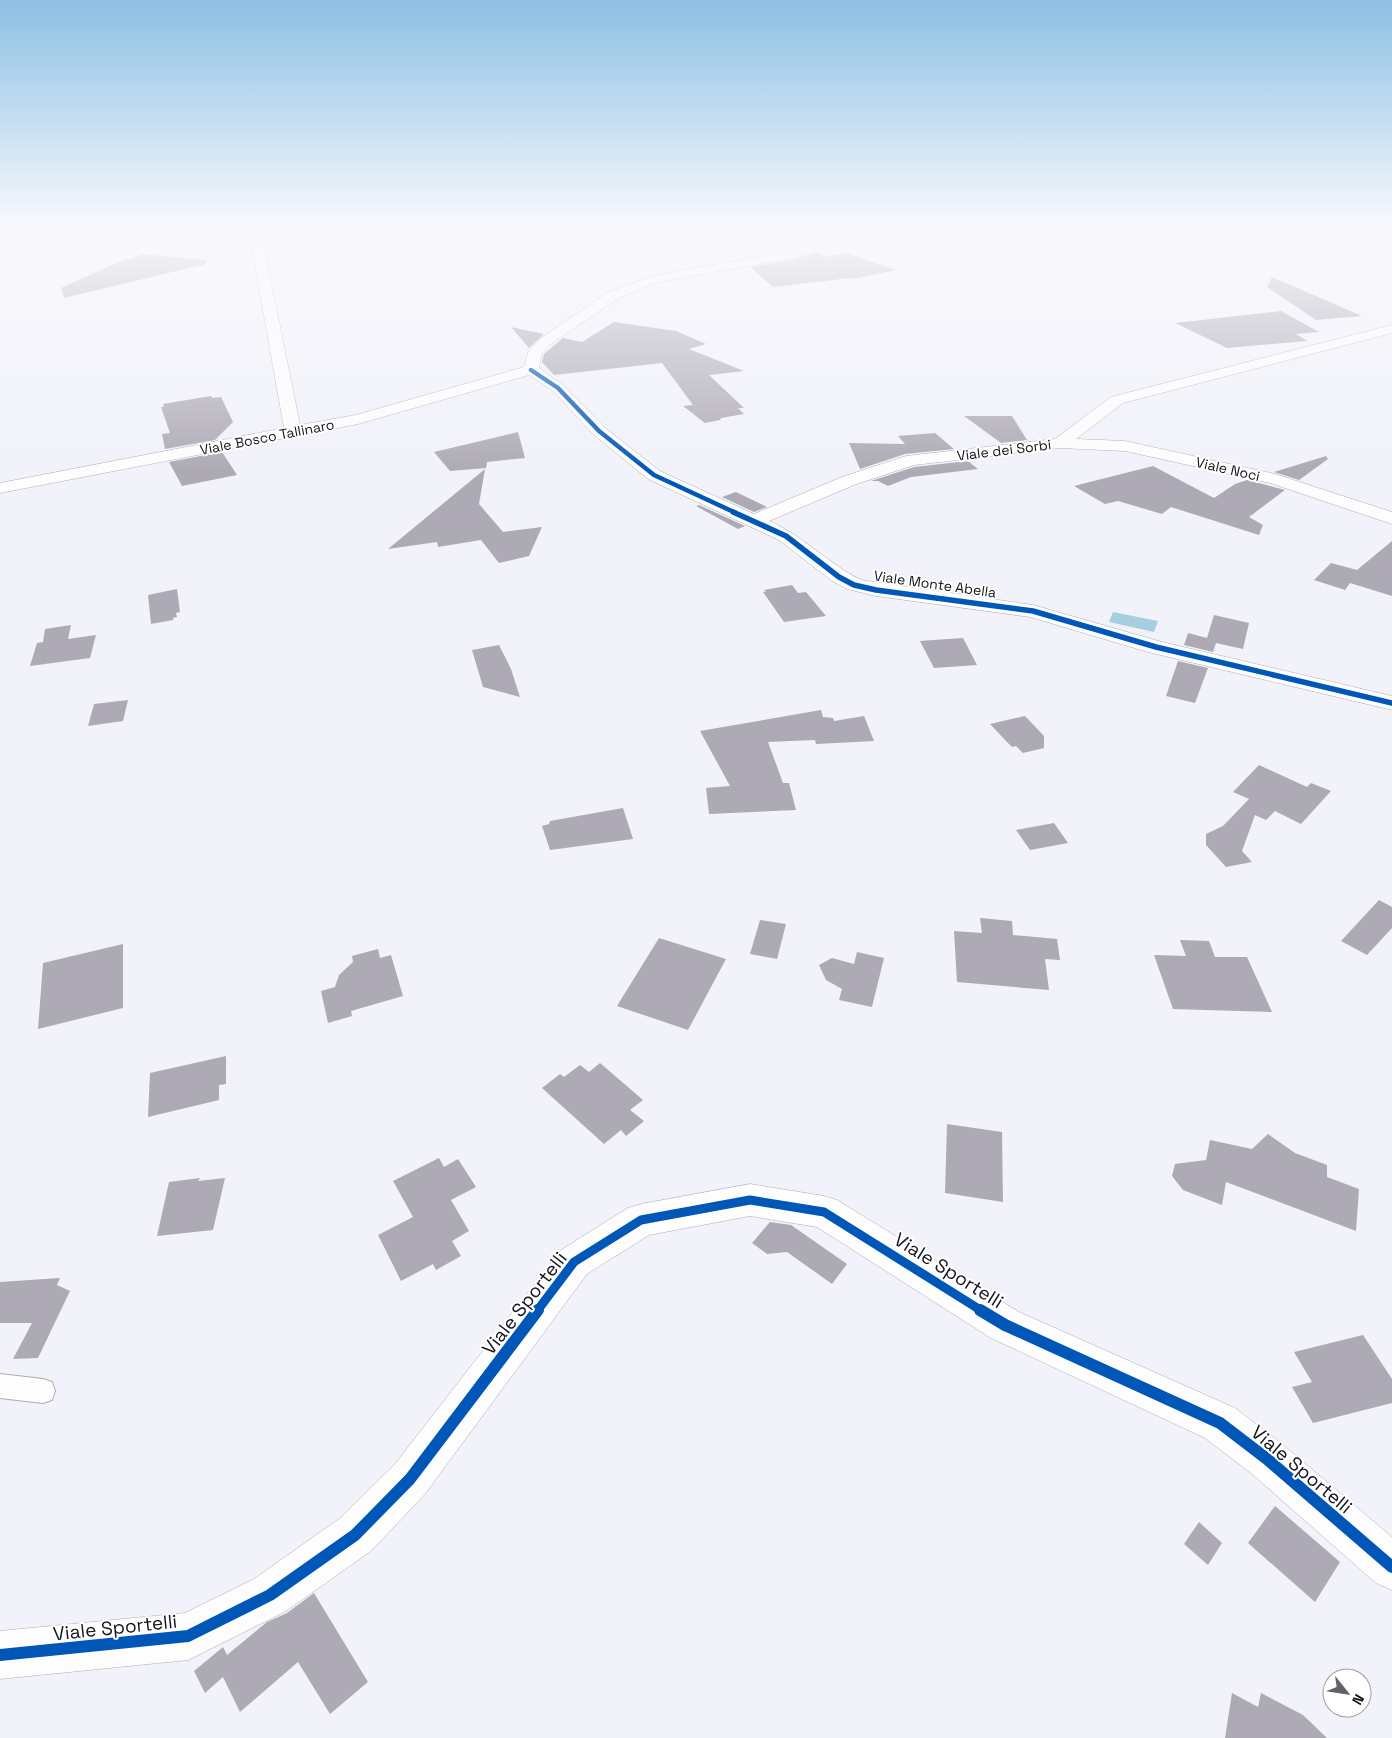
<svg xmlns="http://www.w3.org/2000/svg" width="1392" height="1738" font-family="'Space Grotesk',sans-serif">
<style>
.water{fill:#a5cfdf}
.building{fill:#aeaab5}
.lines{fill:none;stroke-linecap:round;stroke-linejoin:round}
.lane-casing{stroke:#acadb2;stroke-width:2}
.street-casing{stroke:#acadb2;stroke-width:1}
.lane{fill:#fdfdfe;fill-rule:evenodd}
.street{fill:#fdfdfe;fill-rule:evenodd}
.cycleway-far3-casing{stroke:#fff;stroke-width:6}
.cycleway-far2-casing{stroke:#fff;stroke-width:8}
.cycleway-far1-casing{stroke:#fff;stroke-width:12}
.cycleway-casing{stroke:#fff;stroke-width:15}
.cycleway-far3{stroke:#0057b8;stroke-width:4.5}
.cycleway-far2{stroke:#0057b8;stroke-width:5.5}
.cycleway-far1{stroke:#0057b8;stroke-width:9}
.cycleway{stroke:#0057b8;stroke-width:12}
.labels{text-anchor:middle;stroke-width:4;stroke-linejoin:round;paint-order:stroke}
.far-street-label{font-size:14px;fill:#131419;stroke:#fff}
.near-street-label{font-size:19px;fill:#131419;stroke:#fff}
</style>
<rect width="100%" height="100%" fill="#f1f2fa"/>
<path class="water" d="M1113,612L1158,621L1154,632L1109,622Z"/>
<path class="building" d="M817,252L826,257L846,253L896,270L853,279L850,278L773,287L750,267L791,260Z
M141,254L206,260V264L64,298L61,288L125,259H131Z
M1272,277L1362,316L1316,320L1267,287Z
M1281,311L1319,332L1296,334L1307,341L1227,348L1175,323Z
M614,322L676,331L706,344L689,349L744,371L709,375L744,408H738L744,414L721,418L720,420L705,423L683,406L693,405L662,363L554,375L542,362L544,354L563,338L582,342Z
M511,327L544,334L529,348Z
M211,396L212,398L221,397L233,422L215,440L165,449L162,434L170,433L161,407H164L163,404Z
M964,416H1012L1027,440L1001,443Z
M518,432L525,458L487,462L486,468L450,471L434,452Z
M935,433L954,449L905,454L860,469L849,443L905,444L898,436Z
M222,452L237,475L182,486L169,462Z
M1326,456L1328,459L1299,480L1274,472Z
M968,461L978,469L911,477L888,486L878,481H871L914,467Z
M1153,466L1214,498L1235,484L1247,480L1285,490L1249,517L1263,525L1259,535L1171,507L1162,514L1118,501L1105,504L1074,486Z
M485,469L479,504L503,532L542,527L529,556L499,563L481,540L438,547L437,542L388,549Z
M736,492L767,507L754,512L722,497Z
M699,505L745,526L738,529L696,506Z
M1392,541V596L1350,583L1345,590L1314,580L1331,563L1357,570Z
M792,585L798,593L806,592L826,616L784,622L763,592H766L764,590Z
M177,589L180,612L176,613L177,617L173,618V620L151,624L148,595Z
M1214,615L1249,623L1243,649L1216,643L1213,652L1184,645L1188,633L1207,638Z
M71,625L68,639L96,635L90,658L30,666L37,643L43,642L45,629Z
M963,638L977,665L934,668L920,641Z
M499,645L511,669L520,697L483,687L472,650Z
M1178,661L1208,668L1195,703L1166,696Z
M128,700L123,721L88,726L94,704Z
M821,710L823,717L833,718L834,721L864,716L874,741L816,744L815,740L768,742L783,783H789L796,810L709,814L706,788L730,786L700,731Z
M1025,716L1044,736V748L1023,753L1016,746L1012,747L1007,742L990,724Z
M1259,765L1307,787L1311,783L1331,791L1301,824L1275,811L1266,820L1255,815L1242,851L1252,862L1226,867L1206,845V834L1223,826L1249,799L1233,792Z
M623,808L633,839L550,850L542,826L549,824L550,821Z
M1054,823L1068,843L1030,850L1016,830Z
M1379,900L1392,907V928L1367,955L1341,941Z
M980,918L1012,921L1013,935L1057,939L1060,960L1045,959L1049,990L957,982L954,931L982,933Z
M760,920L786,924L777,959L750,954Z
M659,938L726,959L688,1030L617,1006Z
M1180,940L1209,941L1215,957H1247L1272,1012L1173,1009L1154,955L1186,956Z
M123,944V1008L38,1029L43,963Z
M378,949L380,958L391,955L403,996L351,1011L352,1016L328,1023L321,991L335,987L339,975L353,962L352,956Z
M857,952L884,958L872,1007L839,1000L842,989L826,980L819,965L832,958L854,964Z
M226,1056V1084L219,1085V1100L148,1117L150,1073Z
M600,1063L643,1100L630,1110L644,1121L626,1136L621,1130L604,1144L542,1088L560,1074L564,1077L580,1065L589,1072Z
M947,1124L1002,1132L1003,1202L945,1193Z
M1268,1134L1295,1153L1327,1165V1177L1359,1189L1356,1231L1226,1182L1222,1205L1183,1190L1172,1176L1175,1164L1206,1160L1210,1140L1252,1149Z
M439,1158L444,1167L458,1159L476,1187L451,1200L469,1231L452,1241L461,1256L436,1270L433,1264L401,1281L378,1235L413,1217L393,1181Z
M200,1178L198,1181L225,1178L213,1230L157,1236L169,1182Z
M770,1222L791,1225L847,1264L832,1284L787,1252L767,1254L752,1243Z
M60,1278L57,1285L70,1291L38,1358L13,1359L32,1323H0V1282Z
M1363,1335L1392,1379V1403L1313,1423L1292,1387L1312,1382L1294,1352Z
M1275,1506L1340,1562L1315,1602L1248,1543Z
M1199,1522L1222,1543L1208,1565L1184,1544Z
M314,1593L368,1682L330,1714L298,1662L240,1712L223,1677L205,1693L194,1671L223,1647L227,1655L267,1622L287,1613Z
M1232,1693L1258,1707L1261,1693L1303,1715L1327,1738H1225Z"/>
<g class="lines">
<g class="lane-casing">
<path id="lane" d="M0,1374L43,1379L52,1382L55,1391L52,1400L43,1403L0,1398Z"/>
</g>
<g class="street-casing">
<path id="street" d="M868,229H887L791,258L655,283L617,299L551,344L542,353L539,368L563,385L605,428L660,471L754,514L842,477L906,456L1055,439L1111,397L1392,325V333L1123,403L1076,439L1125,441L1275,474L1392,512V524L1270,483L1125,451L1060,448L914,465L854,485L769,521C805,537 827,563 861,580L1033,605L1162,642L1392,696V710L1148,652L1030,617L876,596L847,589L832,581L779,540L648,479L593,434L553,391L529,375L358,424L0,493V483L284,428L251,243L253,241L257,240L263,243L300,425L356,415L524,367L528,352L541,338L607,293L652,276L790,251Z
M750,1184L824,1196L837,1200L1019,1312L1235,1408L1282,1444L1392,1537V1590L1376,1583L1252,1474L1205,1438L991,1338L817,1227L750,1216L649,1235L587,1274L425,1494L371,1551L286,1611L188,1660L0,1679V1631L185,1613L254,1579L339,1519L395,1464L561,1250L628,1208L641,1204Z"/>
</g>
<use href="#lane" class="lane"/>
<use href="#street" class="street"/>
<g class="cycleway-far3-casing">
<path id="cycleway-far3" d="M531,370L558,388L599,431L654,475L736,513"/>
</g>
<g class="cycleway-far2-casing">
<path id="cycleway-far2" d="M733,512L786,536L839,577L854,585L876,590L1033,611L1156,647L1392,703"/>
</g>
<g class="cycleway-far1-casing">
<path id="cycleway-far1" d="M537,1311L574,1262L641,1220L750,1200L824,1212L982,1311"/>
</g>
<g class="cycleway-casing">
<path id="cycleway" d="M980,1310L1005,1325L1220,1423L1267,1459L1392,1567
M0,1655L188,1636L270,1595L355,1535L410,1479L538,1310"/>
</g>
<use href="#cycleway-far3" class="cycleway-far3"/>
<use href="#cycleway-far2" class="cycleway-far2"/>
<use href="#cycleway-far1" class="cycleway-far1"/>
<use href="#cycleway" class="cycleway"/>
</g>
<linearGradient id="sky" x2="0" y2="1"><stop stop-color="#8dbfe4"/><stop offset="0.48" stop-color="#f9f9fd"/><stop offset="1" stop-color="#f9f9fd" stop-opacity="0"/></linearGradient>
<rect width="1392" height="473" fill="url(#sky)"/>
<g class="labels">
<g class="far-street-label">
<text transform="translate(267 437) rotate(-11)" y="5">Viale Bosco Tallinaro</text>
<text transform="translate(1004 450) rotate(-7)" y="5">Viale dei Sorbi</text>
<text transform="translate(1228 469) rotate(13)" y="5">Viale Noci</text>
<text transform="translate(935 584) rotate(8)" y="5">Viale Monte Abella</text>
</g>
<g class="near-street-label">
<text transform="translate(949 1270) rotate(32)" y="7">Viale Sportelli</text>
<text transform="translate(524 1303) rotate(-52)" y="7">Viale Sportelli</text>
<text transform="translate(1302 1469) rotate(40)" y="7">Viale Sportelli</text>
<text transform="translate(115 1627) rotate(-6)" y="7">Viale Sportelli</text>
</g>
</g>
<g transform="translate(1347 1693) rotate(120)"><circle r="24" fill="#ffffff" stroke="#a1a1a3"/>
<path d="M0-4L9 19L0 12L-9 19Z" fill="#616268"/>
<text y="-8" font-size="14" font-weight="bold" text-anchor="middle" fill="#131419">N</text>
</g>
</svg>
